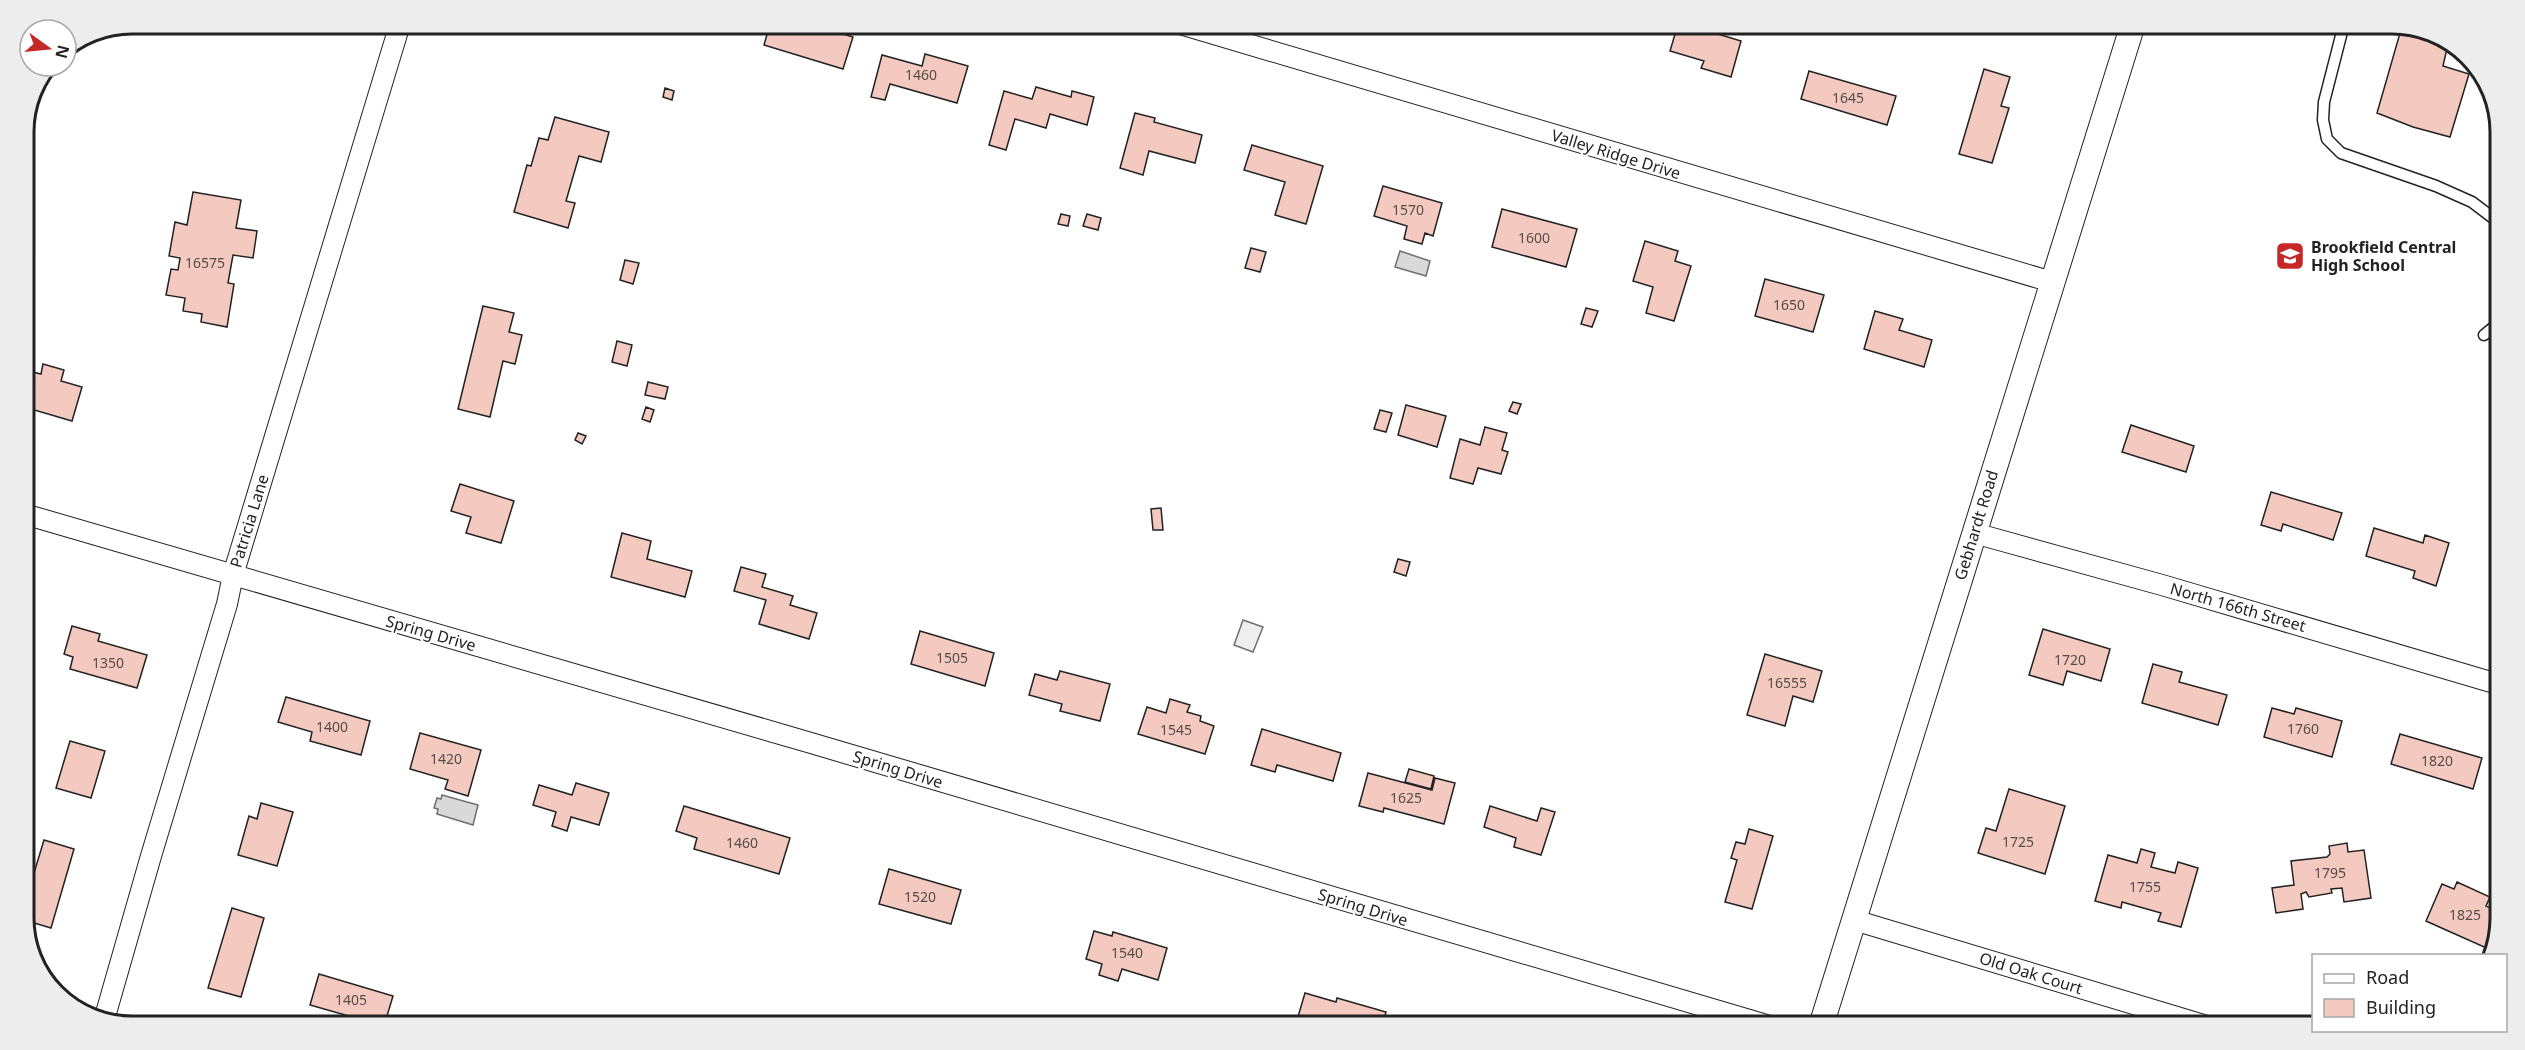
<svg xmlns="http://www.w3.org/2000/svg" width="2525" height="1050" font-family="'Noto Sans',sans-serif">
<style>
.green{fill:#eee;stroke:#6f6f6f;stroke-width:1.5}
.water{fill:#d9d9d9;stroke:#6f6f6f;stroke-width:1.5}
.building{fill:#f3c9c0;stroke:#222;stroke-width:1.5}
.lines{fill:none;stroke-linecap:round;stroke-linejoin:round}
.service-casing{stroke:#222;stroke-width:13}
.minor-casing{stroke:#222;stroke-width:22}
.tertiary-casing{stroke:#222;stroke-width:26}
.service{stroke:#fff;stroke-width:10}
.minor{stroke:#fff;stroke-width:20}
.tertiary{stroke:#fff;stroke-width:24}
.labels{text-anchor:middle;stroke-width:4.5;stroke-linejoin:round;paint-order:stroke}
.number-label{font-size:14px;fill:#564c4a}
.street-label{font-size:16px;fill:#222;stroke:#fff}
.poi-label{font-size:16px;font-weight:bold;fill:#222;stroke:#fff;text-anchor:start}
.rim{fill:none;stroke:#222;stroke-width:3}
</style>
<rect width="100%" height="100%" fill="#fff"/>
<path class="green" d="M1243,620L1263,627L1253,652L1234,645Z"/>
<path class="water" d="M1400,251L1430,261L1426,276L1395,267Z
M442,795L478,805L473,825L437,814L438,809L434,808L437,798L441,799Z"/>
<path class="building" d="M770,24H810L853,37L843,69L764,45Z
M1545,24H1564L1563,29Z
M1678,24H1685L1741,41L1731,77L1701,68L1704,61L1670,51Z
M2402,26L2434,32L2448,44L2443,66L2469,74L2450,137L2413,127L2377,113Z
M925,54L968,66L957,103L890,84L885,100L871,97L882,55L922,66Z
M1984,69L2010,77L2001,106L2009,108L1992,163L1959,154Z
M1809,71L1896,96L1887,125L1801,99Z
M1036,87L1071,97L1072,91L1094,97L1087,125L1050,114L1046,128L1015,119L1006,150L989,145L1004,91L1032,99Z
M665,88L674,91L672,100L663,97Z
M1135,113L1155,118L1154,122L1202,135L1195,163L1149,151L1143,175L1120,168Z
M555,117L609,132L601,162L579,156L566,201L575,203L568,228L514,212L527,165L531,166L539,138L548,140Z
M1252,145L1323,166L1306,224L1275,215L1285,182L1244,170Z
M1383,186L1442,203L1433,236L1425,233L1422,244L1404,239L1407,226L1374,216Z
M193,192L241,200L236,228L257,231L253,258L233,255L228,283L234,284L227,327L201,322L202,314L183,311L185,298L166,295L171,269L178,270L180,258L169,256L175,222L187,225Z
M1502,209L1577,229L1566,267L1492,247Z
M1061,214L1070,216L1068,226L1058,224Z
M1087,214L1101,218L1098,230L1083,226Z
M1645,241L1678,251L1675,261L1691,266L1674,321L1646,313L1653,287L1633,281Z
M1251,248L1266,252L1260,272L1245,268Z
M625,260L639,263L633,284L620,280Z
M1765,279L1824,295L1813,332L1755,316Z
M483,306L514,313L509,332L522,335L515,364L503,361L490,417L458,409Z
M1586,308L1598,311L1592,327L1581,324Z
M1875,311L1903,319L1899,330L1932,340L1924,367L1864,349Z
M617,341L632,345L627,366L612,362Z
M43,364L64,370L61,381L82,387L72,421L24,407V370L41,374Z
M648,382L668,387L665,399L645,395Z
M1513,402L1521,404L1517,414L1509,411Z
M1406,405L1446,416L1437,447L1398,435Z
M646,407L654,410L650,422L642,419Z
M1380,410L1392,413L1386,432L1374,429Z
M2131,425L2194,446L2186,472L2122,452Z
M1485,427L1507,433L1502,450L1508,452L1501,474L1478,468L1473,484L1450,478L1460,439L1480,445Z
M578,433L586,436L582,444L575,440Z
M460,484L514,501L501,543L466,533L471,517L451,511Z
M2271,492L2342,513L2333,540L2283,524L2281,531L2261,525Z
M1161,508L1163,530H1153L1151,509Z
M2374,528L2423,543L2425,535L2449,543L2436,586L2413,578L2415,571L2366,556Z
M622,533L651,541L647,559L692,571L685,597L611,577Z
M1398,559L1410,562L1406,576L1394,572Z
M741,567L766,574L762,587L793,596L790,605L817,613L809,639L759,624L766,600L734,591Z
M72,626L100,634L98,641L147,655L137,688L70,669L73,657L64,654Z
M2043,629L2110,649L2101,681L2067,671L2063,685L2029,675Z
M920,631L994,653L985,686L911,664Z
M1765,654L1822,671L1813,702L1793,696L1785,726L1747,715Z
M2153,664L2182,672L2179,682L2227,695L2218,725L2142,703Z
M1060,671L1110,684L1100,721L1060,711L1062,704L1029,695L1035,674L1057,680Z
M286,697L370,721L361,755L310,741L312,732L278,722Z
M1170,699L1190,705L1187,712L1201,716L1200,721L1214,726L1205,754L1138,734L1147,707L1166,713Z
M2272,708L2294,714L2296,708L2342,721L2332,757L2264,737Z
M1262,729L1341,753L1333,781L1277,765L1275,772L1251,765Z
M420,733L481,750L468,796L445,789L448,780L410,769Z
M2400,734L2482,758L2473,789L2391,764Z
M70,741L105,751L91,798L56,788Z
M1409,769L1434,776L1431,789L1405,782Z
M1368,773L1432,790L1435,778L1455,783L1444,824L1384,808L1383,812L1359,806Z
M576,783L609,793L599,825L571,817L567,831L552,826L556,812L533,805L539,785L572,795Z
M2009,789L2065,806L2045,874L1978,853L1986,828L1996,831Z
M261,803L293,812L277,866L238,855L249,816L257,819Z
M684,806L790,838L779,874L694,849L697,838L676,831Z
M1490,806L1537,821L1541,808L1555,812L1541,855L1514,847L1516,838L1484,827Z
M1749,829L1773,836L1752,909L1725,902L1737,860L1731,858L1736,842L1745,844Z
M44,840L74,849L51,928L24,920V906Z
M2347,843L2348,852L2364,850L2371,898L2344,902L2342,888L2331,889L2332,893L2309,897L2306,892L2301,894L2303,909L2276,913L2272,888L2294,885L2291,861L2327,857L2330,854L2329,846Z
M2141,849L2155,853L2151,867L2175,873L2178,862L2198,868L2181,927L2158,921L2161,913L2122,902L2121,908L2095,901L2108,855L2137,863Z
M889,869L961,890L951,924L879,904Z
M2457,882L2490,897L2486,906L2501,913L2493,951L2426,921L2442,884L2454,889Z
M232,908L264,918L241,997L208,988Z
M1094,931L1112,936L1113,932L1167,948L1158,980L1122,969L1118,981L1099,975L1102,964L1086,959Z
M319,974L393,996L384,1026L310,1005Z
M1305,993L1336,1002L1337,998L1386,1012L1382,1026H1318L1297,1020Z"/>
<g class="lines">
<g class="service-casing">
<path id="service" d="M2344,24L2324,102L2323,120L2327,139L2341,153L2436,186L2472,202L2501,224
M2484,335L2501,321"/>
</g>
<g class="minor-casing">
<path id="minor" d="M1180,24L2052,282
M24,514L811,743L1770,1026
M1974,533L2162,585L2501,685
M1854,920L2207,1026
M104,1020L151,856L227,604L233,575L400,24"/>
</g>
<g class="tertiary-casing">
<path id="tertiary" d="M1821,1026L2133,24"/>
</g>
<use href="#service" class="service"/>
<use href="#minor" class="minor"/>
<use href="#tertiary" class="tertiary"/>
</g>
<defs>
<g id="school-square" transform="scale(1.5)"><rect x="-9" y="-9" width="18" height="18" rx="4" fill="#c62828" stroke="#fff"/><path d="M0-5L7-2L0 1L-7-2ZM-4 1L0 2.5L4 1V4Q0 6-4 4Z" fill="#fff"/></g>
</defs>
<g fill-rule="evenodd">
<use href="#school-square" x="2290" y="256"/>
</g>
<g class="labels">
<g class="number-label">
<text x="921" y="80">1460</text>
<text x="1848" y="103">1645</text>
<text x="1408" y="215">1570</text>
<text x="1534" y="243">1600</text>
<text x="205" y="268">16575</text>
<text x="1789" y="310">1650</text>
<text x="952" y="663">1505</text>
<text x="2070" y="665">1720</text>
<text x="108" y="668">1350</text>
<text x="1787" y="688">16555</text>
<text x="332" y="732">1400</text>
<text x="2303" y="734">1760</text>
<text x="1176" y="735">1545</text>
<text x="446" y="764">1420</text>
<text x="2437" y="766">1820</text>
<text x="1406" y="803">1625</text>
<text x="2018" y="847">1725</text>
<text x="742" y="848">1460</text>
<text x="2330" y="878">1795</text>
<text x="2145" y="892">1755</text>
<text x="920" y="902">1520</text>
<text x="2465" y="920">1825</text>
<text x="1127" y="958">1540</text>
<text x="351" y="1005">1405</text>
</g>
<g class="street-label">
<text transform="translate(1616 154) rotate(17)" y="6">Valley Ridge Drive</text>
<text transform="translate(249 521) rotate(-73)" y="6">Patricia Lane</text>
<text transform="translate(1976 525) rotate(-73)" y="6">Gebhardt Road</text>
<text transform="translate(2238 607) rotate(16)" y="6">North 166th Street</text>
<text transform="translate(431 633) rotate(16)" y="6">Spring Drive</text>
<text transform="translate(898 769) rotate(17)" y="6">Spring Drive</text>
<text transform="translate(1363 907) rotate(17)" y="6">Spring Drive</text>
<text transform="translate(2031 973) rotate(17)" y="6">Old Oak Court</text>
</g>
<g class="poi-label">
<text x="2311" y="253">Brookfield Central<tspan x="2311" dy="18">High School</tspan></text>
</g>
</g>
<path d="M0 0H2525V1050H0ZM132 34H2392A98 98 0 0 1 2490 132V918A98 98 0 0 1 2392 1016H132A98 98 0 0 1 34 918V132A98 98 0 0 1 132 34Z" fill="#ededed" fill-rule="evenodd"/>
<path class="rim" d="M132 34H2392A98 98 0 0 1 2490 132V918A98 98 0 0 1 2392 1016H132A98 98 0 0 1 34 918V132A98 98 0 0 1 132 34Z"/>
<rect x="2312" y="954" width="195" height="78" fill="#ffffff" stroke="#a7a7a7" stroke-width="1.5"/>
<rect x="2324" y="974" width="30" height="9" fill="#ffffff" stroke="#a7a7a7" stroke-width="1.5"/>
<text x="2366" y="984" font-size="18" fill="#222222">Road</text>
<rect x="2324" y="999" width="30" height="18" fill="#f3c9c0" stroke="#a7a7a7" stroke-width="1.5"/>
<text x="2366" y="1014" font-size="18" fill="#222222">Building</text>
<g transform="translate(48 48) rotate(105)"><circle r="28" fill="#ffffff" stroke="#a7a7a7" stroke-width="1.5"/>
<path d="M0-4.5L10 22L0 15L-10 22Z" fill="#c62828"/>
<text y="-9" font-size="16" font-weight="bold" text-anchor="middle" fill="#222222">N</text>
</g>
</svg>
